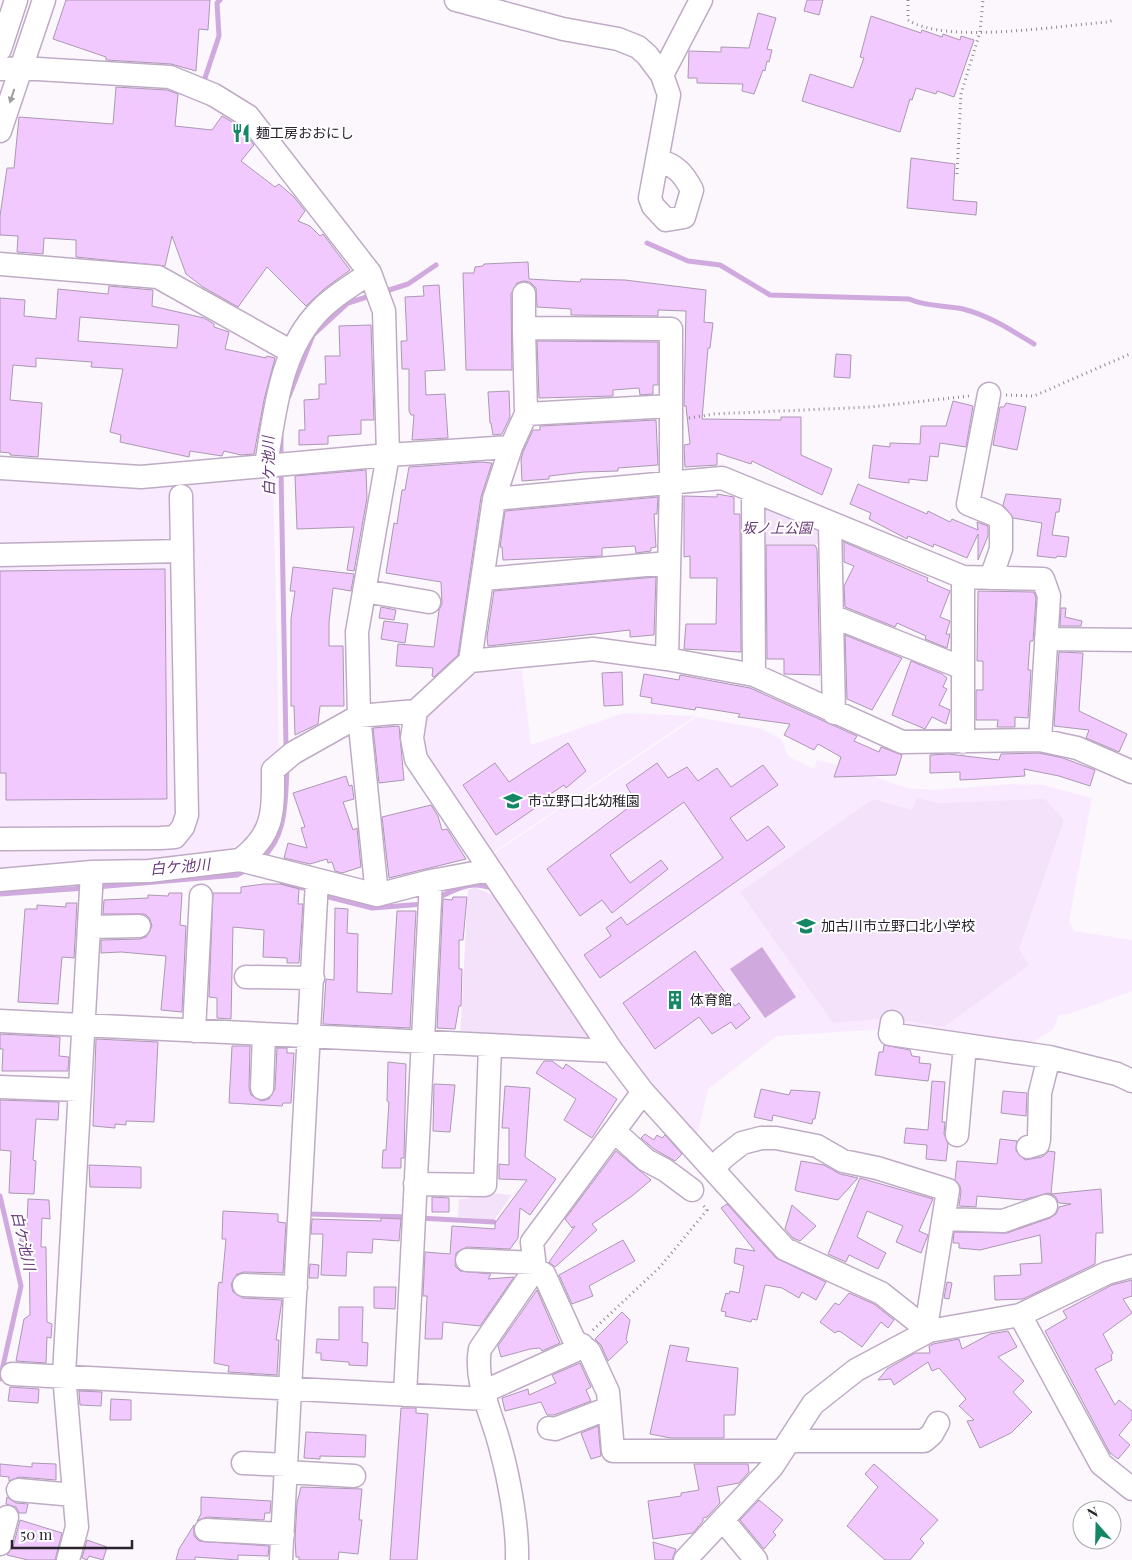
<svg xmlns="http://www.w3.org/2000/svg" width="1132" height="1560" font-family="'Playfair Display','Noto Sans JP',serif">
<style>
.built{fill:#faeaff}
.green{fill:#f4e2fa}
.water{fill:#d0a9de}
.lines{fill:none;stroke-linecap:round;stroke-linejoin:round}
.stream{stroke:#d0a9de;stroke-width:5}
.building{fill:#f1c9fe;stroke:#ac98b2;fill-rule:evenodd}
.minor-casing{stroke:#bfabc6;stroke-width:25}
.path{stroke:#908a92;stroke-width:3;stroke-dasharray:1 4;stroke-linecap:butt}
.minor{stroke:#fff;stroke-width:22}
.oneway{fill:#a09ca1}
.labels{text-anchor:middle;stroke-width:4;stroke-linejoin:round;paint-order:stroke}
.poi-label{font-size:14px;fill:#2b232e;stroke:#fff;text-anchor:start}
.park-label{font-size:14px;font-style:italic;fill:#643473;stroke:#fff}
.water-label{font-size:15px;font-style:italic;fill:#683878;stroke:#fff}
</style>
<rect width="100%" height="100%" fill="#fbf7fd"/>
<path class="built" d="M273,473L279,750L262,766L260,800L255,826L245,839L230,849L192,856L0,870V476Z
M522,670L531,745L624,713L695,716L492,853L422,748L419,736L430,711L479,671Z
M697,717L762,729L781,739L789,757L814,769L817,760L846,767L907,788L934,790L1012,784L1043,785L1092,798L1069,921L1074,931L1132,940V991L1069,1014L1059,1015L1053,1030L1022,1048L884,1029L777,1036L708,1089L697,1136L688,1124L684,1127L607,1027L493,854Z"/>
<path class="green" d="M760,502L824,529L825,544H761Z
M917,798L938,803L1045,799L1064,820L1019,949L1029,965L944,1027L889,1018L833,1023L740,892L873,799L912,810Z
M475,887L494,896L592,1040L460,1038L468,890Z
M469,1191L512,1195L494,1220L458,1217L459,1199H468Z"/>
<path class="water" d="M762,947L796,997L765,1018L730,969Z"/>
<g class="lines">
<path class="stream" d="M205,78L219,36L217,3L220,0
M647,243L688,261L720,265L770,295L909,299C927,307 945,305 963,309C990,316 1011,330 1034,344
M383,292L408,284L436,265
M289,396L313,335L348,303L373,295
M281,436V460
M281,471L286,746
M261,859C287,837 285,802 287,770
M282,882L303,888
M96,887L237,875L248,869
M0,894L85,888
M329,897L372,908L424,904
M439,897C460,888 471,880 493,889
M0,1196L21,1286L0,1379
M309,1214L408,1217
M419,1218L494,1222"/>
</g>
<path class="building" d="M66,0H210L208,30L199,29L196,71L171,64L106,60V57L53,39Z
M807,0H823L819,15L804,11Z
M758,13L776,18L767,49L772,50L769,62L767,61L765,71L763,70L754,94L742,91L743,84L697,83V78H688L689,51L721,52V47L749,48Z
M871,16L921,33L922,30L942,37L943,34L960,40L961,36L974,40L954,97L937,91L936,94L916,88L912,100L910,99L900,132L802,101L810,74L853,88L864,58L860,57Z
M116,87L167,90L178,94L175,126L212,130L222,116L239,126L254,145L241,161L275,187L279,184L294,197L305,211L298,221L310,226L320,236L323,234L350,270L324,289L306,306L267,267L238,307L203,287L186,274L172,236L165,266L76,257V240L44,238L43,254L17,252L18,236L0,235V216L7,168H14L19,117L113,124Z
M911,158L955,164L953,200L977,202L976,215L907,208Z
M528,262L529,279L580,282L581,279L625,280L706,290L704,322L713,323L710,348H708L702,419L781,420V417H801V455L832,469L822,495L752,461L751,464L717,453V465L685,467L684,445L690,444L686,406H684L686,311L658,310V316L571,315V309L537,307L536,288L530,282L524,281L517,283L511,294L512,370H466L463,273H474L475,267L483,266L484,264Z
M439,285L445,370L425,371L426,395L445,394L448,438L412,440L414,415H411L409,411V369H402L401,341H407L405,297L424,296L423,286Z
M109,286L153,290L152,306L204,318L214,324V327L229,332L225,349L266,358L267,356L275,358L264,400L254,454L241,455L224,451L222,456L190,451L189,457L120,442L121,435L110,432L123,369L91,367L92,362L36,358V367L13,365L10,400L42,403L38,457L10,455V453L0,452V298L25,300L24,316L56,319L58,289L108,294ZM80,317L179,325L177,348L78,341Z
M371,325L374,420H361V434L328,436V444L299,445V430H305L304,400L319,399V384H326L325,356H340L339,326Z
M537,341L658,342V385H653V394L640,395L639,388L613,390V396L539,398Z
M836,354L851,355L850,378L834,377Z
M509,391L510,417L502,434L493,435L491,423H490L488,392Z
M953,401L973,406L966,447L940,443L938,457L930,456L927,481L909,479V483L869,478L873,445L890,447V443L920,444L921,426H946Z
M1006,403L1026,407L1017,450L993,445L1000,407H1004Z
M656,420L658,465L618,468V471L584,472L549,476V479L522,481L521,460L523,452L533,430H540V426Z
M482,462L492,463L481,497L458,655L434,677L432,676L433,668L396,666L398,644L434,647L439,610L442,604L441,582L386,573L394,523L397,524L402,490H405L409,467Z
M366,470L367,498L354,571L347,570L354,527L297,529L295,476Z
M858,484L927,514L928,511L950,522L952,519L978,530L977,522L988,526V536L978,560V534L967,558L934,544L933,547L908,536L907,539L869,519L871,513L850,504Z
M717,494L734,497V514H740L741,652L684,649L686,624H716L717,578H690V556L684,557V496L717,497Z
M1006,494L1061,499L1059,512H1056L1052,535L1069,537L1066,557L1057,556L1056,558L1037,556L1042,523L1013,518L1003,505Z
M658,497L657,514H654L656,547L651,548V551L636,553L635,546L602,548V556L503,560L502,547H500L505,511Z
M844,542L928,578L927,581L950,591L940,617L950,621L946,634H950L947,648L925,639L926,636L897,623L895,627L845,607L844,586L854,566L844,562Z
M766,545H815L817,549L820,675L784,674V659H767Z
M293,567L354,574L351,591L333,588L329,622V646H343L344,706H320L318,724L295,735L294,706H291V619L295,591H290Z
M165,569L167,799L6,800V773H0V571Z
M656,577L654,635L630,637V630L488,646L487,637L494,591Z
M978,591L1034,592L1036,598L1033,641H1030L1028,670H1031L1028,718L1015,717V727H997L998,720H976V690H983V661H977Z
M381,607L396,610L394,620L379,618Z
M1061,608H1066L1065,617L1082,621L1081,626H1060Z
M384,621L408,624L405,643L381,639Z
M845,635L902,658L872,710L847,699Z
M1059,652L1083,653L1079,711L1127,734L1119,752L1086,738L1089,730L1054,726Z
M911,661L942,674L947,678L943,687L947,689L939,705L950,710L946,724L932,717L925,729L892,715Z
M622,672L623,705L604,706L602,673Z
M644,674L679,680L680,675L750,688L857,736L854,741L879,752L881,747L902,755L896,775L834,777L841,757L818,744L814,750L784,735L790,724L738,717L740,714L696,707L695,710L651,703L652,698L640,696Z
M399,726L404,780L379,783L373,728Z
M568,743L586,771L566,788L564,785L543,799L544,802L496,835L463,785L495,763L509,782Z
M1039,753L1063,758L1095,770L1090,786L1059,776L1024,769L1025,776L979,779L960,780V772L930,773V755L948,754L999,760L1001,754Z
M657,763L668,778L687,767L698,781L717,768L731,787L763,765L778,785L730,818L747,841L768,826L785,847L600,978L584,955L611,936L606,928L621,917L627,925L723,858L684,802L610,855L630,883L661,860L668,869L612,913L602,900L580,916L547,869L636,802L626,785Z
M346,776L349,786L352,785L354,799L343,802L353,830L357,828L361,867L342,873L335,871L332,862L328,863L327,859L310,864L284,858L288,843L307,848L301,828L305,827L293,793Z
M431,805L438,816L442,830L447,829L466,859L389,878L382,817Z
M264,884H280L299,889L298,904H303L299,963H287V958L263,957L264,930L233,927L231,1019L217,1018V998L209,997L213,893H241V887Z
M169,893H182L180,925L186,926L182,1012L161,1010L166,956L121,952L101,953V940L140,939L146,937L152,926L150,919L145,914H103L104,900L148,898V895L168,896Z
M453,897H467L463,940H459V969H462L461,1006H459L455,1029L437,1028L443,899L452,900Z
M66,903H77L74,958L62,957L58,1004L18,1002L25,909H37V905L66,907Z
M335,908L348,909L347,933L358,934L357,992L392,994L397,911H416L410,1028L323,1024L326,979L334,980Z
M695,951L735,1006L739,1003L750,1018L736,1029L731,1022L712,1034L699,1017L655,1049L623,1003Z
M0,1034L60,1037L59,1056L69,1057L68,1071H2L3,1049H0Z
M96,1039L158,1042L154,1122L126,1121V1125L115,1124V1128L93,1126Z
M884,1045L910,1050L912,1056L920,1057L919,1063L931,1064L928,1081L875,1075L879,1052H883Z
M232,1046H250L249,1088L251,1095L261,1101L269,1099L275,1089L277,1048H287V1053H294L291,1103H283L282,1106L229,1103Z
M544,1061H552L563,1069L566,1064L617,1099L592,1138L564,1120L576,1099L536,1073Z
M388,1062L406,1064L404,1158H401V1168H382L383,1150H386L389,1102L387,1101Z
M932,1081L945,1082L942,1122H945L944,1134L948,1144L946,1161L926,1159L927,1145L904,1143L906,1128L928,1130Z
M434,1084L455,1085L450,1132L433,1131Z
M505,1086L530,1088L525,1157L556,1179L530,1215L520,1208L518,1238L510,1249L467,1247L456,1253L455,1266L460,1271L491,1274L488,1279L514,1277L480,1326L443,1322L442,1339H425L427,1296H423L425,1252L450,1254L452,1226L495,1229V1223L527,1180L499,1179V1164L509,1165V1128H502Z
M761,1089L789,1095L791,1090L820,1092L815,1119H813L812,1124L773,1115L772,1121L754,1117Z
M1003,1091L1027,1093L1026,1116L1001,1113Z
M0,1100L59,1102L58,1120L36,1119L33,1160L36,1161L34,1194L9,1193L11,1151L0,1150Z
M645,1134L654,1140L657,1135L662,1138L665,1135L682,1154L675,1161L654,1149L641,1138Z
M1000,1139L1017,1141L1016,1151L1025,1160L1042,1157L1049,1151L1055,1152L1051,1194L1101,1189L1103,1233H1096L1095,1264L1023,1299L995,1300L994,1276L1021,1275L1020,1264L1042,1263L1040,1235L980,1250L959,1248V1243H953L954,1232L1007,1233L1050,1218L1056,1214L1059,1207L1071,1204L1059,1203L1055,1196L1048,1193L1023,1200L977,1196L976,1207L959,1206L961,1192L960,1186L955,1180L957,1161L997,1164Z
M616,1151L651,1180L632,1196L592,1224L597,1230L555,1267L549,1262L575,1226L572,1228L565,1219Z
M801,1161L824,1165L840,1174L858,1178L838,1200L796,1191L795,1190Z
M89,1165L141,1167V1188L90,1187Z
M860,1178L933,1199L919,1231L928,1235L921,1253L896,1242L903,1226L867,1211L857,1237L886,1253L878,1269L849,1255L846,1262L828,1254Z
M432,1197L449,1198V1212H432Z
M28,1199L49,1200L50,1219L42,1218L41,1247H46L47,1322L52,1324L51,1338L47,1337L46,1363L16,1361L24,1319L30,1315L29,1242L20,1241L21,1225H27Z
M727,1204L776,1258L826,1282L816,1300L802,1292L799,1298L782,1288L765,1285L757,1320L752,1319L751,1322L725,1316L726,1312L721,1311L726,1293L729,1294L730,1291L739,1293L744,1266L734,1263L736,1248L755,1251L721,1208Z
M792,1205L816,1226L800,1241L793,1238L785,1229Z
M223,1211L278,1214V1222L286,1223L283,1273L244,1272L237,1274L231,1284L233,1292L243,1298L282,1300L276,1340H279L277,1375L228,1372L229,1366L214,1363L218,1287L219,1282L222,1283L226,1239H222Z
M381,1218L401,1219L399,1241L373,1239L372,1253L347,1252L346,1276L321,1275L323,1234H311L312,1219L381,1221Z
M623,1240L635,1261L589,1286L593,1296L572,1304L559,1275Z
M310,1264L319,1265L318,1278H309Z
M1132,1280V1296L1123,1299L1132,1313L1103,1334L1113,1353L1111,1355L1112,1360L1095,1369L1115,1405L1119,1400L1132,1411V1419L1119,1435L1130,1445L1118,1459L1110,1453L1045,1331L1067,1318L1063,1311L1112,1285Z
M947,1282L952,1283L949,1299L944,1298Z
M374,1287H396L395,1309L374,1308Z
M537,1290L560,1343L542,1351L540,1348L530,1349L501,1357L498,1346Z
M849,1293L874,1304L894,1320L888,1328L881,1322L862,1347L841,1332L838,1331L835,1333L820,1322L835,1303L839,1305Z
M339,1307H363L362,1342L368,1343L367,1366L349,1365V1362L321,1360V1353H316L317,1339L339,1340Z
M622,1312L630,1320L626,1340L628,1342L608,1361L601,1345L595,1339Z
M1008,1331L1017,1347L998,1357L1024,1381L1013,1392L1032,1412L1011,1433L980,1448L967,1421L974,1420L959,1406L966,1399L939,1368L932,1371L928,1362L894,1385L891,1379L878,1380L887,1369L915,1353H930L929,1346L933,1344L959,1339L962,1349L990,1334Z
M670,1345L689,1348L686,1361L738,1368L735,1415H724V1438H671L650,1434Z
M580,1363L591,1387L586,1390L591,1401L554,1415H547L541,1402L505,1411L502,1398L528,1389L529,1395L556,1383L552,1375Z
M10,1387L39,1389L38,1403L8,1401Z
M79,1391L102,1392L101,1406L80,1405Z
M111,1399L131,1400V1420H110Z
M401,1408H416V1413L428,1414L417,1560H390Z
M598,1426L601,1456L591,1459L581,1433Z
M306,1432L366,1435L365,1457L320,1456V1459L304,1458Z
M32,1463L56,1464V1480L19,1477L9,1481V1477L0,1476V1464L32,1467Z
M694,1464H748L749,1472L739,1483L717,1487L720,1503L707,1517L703,1518V1521L693,1533L653,1539L648,1501L681,1496V1493L699,1490Z
M874,1464L938,1520L920,1539L924,1543L910,1560H885L847,1526L878,1487L865,1474Z
M301,1487L362,1489L359,1520H362L358,1554L339,1552L338,1560H299V1557H296L295,1538L297,1503Z
M7,1497L16,1503L28,1504L26,1513H19L16,1507L6,1504Z
M201,1497L271,1501L270,1513H265L264,1520L207,1517L197,1521L201,1514Z
M759,1500L783,1520L773,1532L776,1535L764,1549L740,1520Z
M20,1520L62,1533L55,1560H28L7,1555L13,1547Z
M194,1525V1536L199,1541L269,1546L268,1556L238,1555V1560L195,1557V1560H176L179,1549Z
M87,1540L107,1547L103,1560L89,1556L87,1560L82,1558Z
M653,1542L676,1549L672,1560H655Z"/>
<g class="lines">
<g class="minor-casing">
<path id="minor" d="M456,0L563,29L618,39L638,47L647,55L662,75L669,95L650,198L653,206L666,220L684,217L692,190C683,173 676,165 657,160
M0,49L16,0
M0,69L21,68L170,77L214,95L248,116L370,273L384,311L388,455L357,632L359,716L377,895
M662,75L701,0
M0,131L44,0
M0,264L158,277L290,351
M524,294V328
M989,394L968,504L995,515L1001,521V549L991,578
M526,414L671,406
M266,465C275,411 280,349 321,309C335,295 354,284 370,273
M0,468L141,477L388,455L511,447
M753,491L754,675
M494,499L722,478L963,577V742
M830,524L834,713
M0,555L182,551
M963,577L1043,579L1049,596L1040,740
M483,579L669,563
M364,591L429,602
M832,616L963,668
M1046,639L1132,640
M470,661L494,499L511,447L526,414L524,328L671,329V483L667,659
M416,711L412,738L416,759L612,1051L643,1092L785,1249L881,1293L929,1331
M0,839L161,838L175,837L183,827L187,815L181,496
M240,860C275,834 273,811 273,770L293,753L359,716L416,711L470,661L593,649L667,659L754,675L902,742L1040,740L1077,748L1132,772
M0,880L92,872L149,871L240,860L377,895L431,881L490,870
M89,927L139,926
M246,977L313,978
M0,1021L612,1051
M892,1022L890,1034L1049,1057L1117,1074L1132,1081
M194,1031L201,896
M0,1087L79,1090
M262,1088L264,1034
M614,1131L646,1160L665,1170L692,1190
M957,1135L965,1045
M1028,1147L1038,1144L1039,1139L1040,1093L1049,1057
M713,1169L723,1158L742,1143L761,1138H776L817,1146L843,1161L877,1168L948,1190L927,1321L929,1331
M415,1184L485,1185L490,1046
M944,1219L1003,1221L1046,1206
M467,1260L534,1263
M535,1269L544,1274L574,1340L589,1351L608,1392L613,1451H782
M244,1285L296,1287
M1020,1315L1101,1464L1132,1489
M12,1374L486,1399
M483,1392L574,1351L582,1345
M405,1395L431,881
M549,1428L555,1429L609,1408
M789,1441H924L932,1434L938,1423
M243,1463L287,1465
M286,1472L354,1476
M18,1490L74,1495
M723,1520L756,1560
M206,1530L283,1534
M0,1544L7,1517
M68,1560L77,1527L64,1375L92,872
M281,1560L317,880
M517,1560C518,1527 509,1478 500,1446C492,1414 474,1382 480,1349L535,1269L532,1242L643,1092
M685,1560L772,1467L813,1404L856,1370L929,1331L1020,1315L1107,1273L1132,1266"/>
</g>
<path class="path" d="M908,0V20C946,45 1062,25 1108,22L1114,20
M957,174L961,94L980,32L983,0
M1006,395L1034,396L1132,353
M689,418L714,414L871,407L969,396
M593,1330L660,1267L707,1210L702,1204"/>
<use href="#minor" class="minor"/>
</g>
<defs><path id="oneway-solid" d="M-6-.8H1V-3.2L6.5 0L1 3.2V.8H-6Z" transform="scale(1.25)"/></defs>
<use class="oneway" href="#oneway-solid" transform="translate(12 96) rotate(108)"/>
<defs>
<g id="restaurant-bare" transform="scale(1.5)"><path d="M-5-6h1v4h1v-4h1v4h1v-4h1v5L-1.5 .5V6h-2V.5L-5-1ZM5-6V6H3V1.5H1.5Q1.5-4 5-6Z" fill="#158766" stroke="#fff" stroke-width="2.5" paint-order="stroke"/></g>
<g id="school-bare" transform="scale(1.5)"><path d="M0-5L7-2L0 1L-7-2ZM-4 1L0 2.5L4 1V4Q0 6-4 4Z" fill="#158766" stroke="#fff" stroke-width="2.5" paint-order="stroke"/></g>
<g id="building-bare" transform="scale(1.5)"><path d="M-4-6H4V6H1V3H-1V6H-4ZM-2.5-4.3h1.7v1.8h-1.7ZM.8-4.3h1.7v1.8H.8ZM-2.5-1h1.7V.8h-1.7ZM.8-1h1.7V.8H.8Z" fill="#158766" stroke="#fff" stroke-width="2.5" paint-order="stroke"/></g>
</defs>
<g fill-rule="evenodd">
<use href="#restaurant-bare" x="241" y="133"/>
<use href="#school-bare" x="513" y="801"/>
<use href="#school-bare" x="806" y="926"/>
<use href="#building-bare" x="675" y="1000"/>
</g>
<g class="labels">
<g class="poi-label">
<text x="256" y="138">麺工房おおにし</text>
<text x="528" y="806">市立野口北幼稚園</text>
<text x="821" y="931">加古川市立野口北小学校</text>
<text x="690" y="1005">体育館</text>
</g>
<g class="park-label">
<text x="777" y="533">坂ノ上公園</text>
</g>
<g class="water-label">
<text transform="translate(269 466) rotate(-91)" y="5">白ケ池川</text>
<text transform="translate(180 867) rotate(-5)" y="5">白ケ池川</text>
<text transform="translate(23 1241) rotate(77)" y="5">白ケ池川</text>
</g>
</g>
<g transform="translate(1097 1525) rotate(340)"><circle r="24" fill="#ffffff" stroke="#aaa7ab"/>
<path d="M0-4L9 19L0 12L-9 19Z" fill="#158766"/>
<text y="-8" font-size="14" font-weight="bold" text-anchor="middle" fill="#2b232e">N</text>
</g>
<path d="M12 1540v8h120v-8" fill="none" stroke="#2b232e" stroke-width="2.5"/>
<text x="20" y="1540" font-size="15" fill="#2b232e" stroke="#ffffff" stroke-width="4" paint-order="stroke">50 m</text>
</svg>
